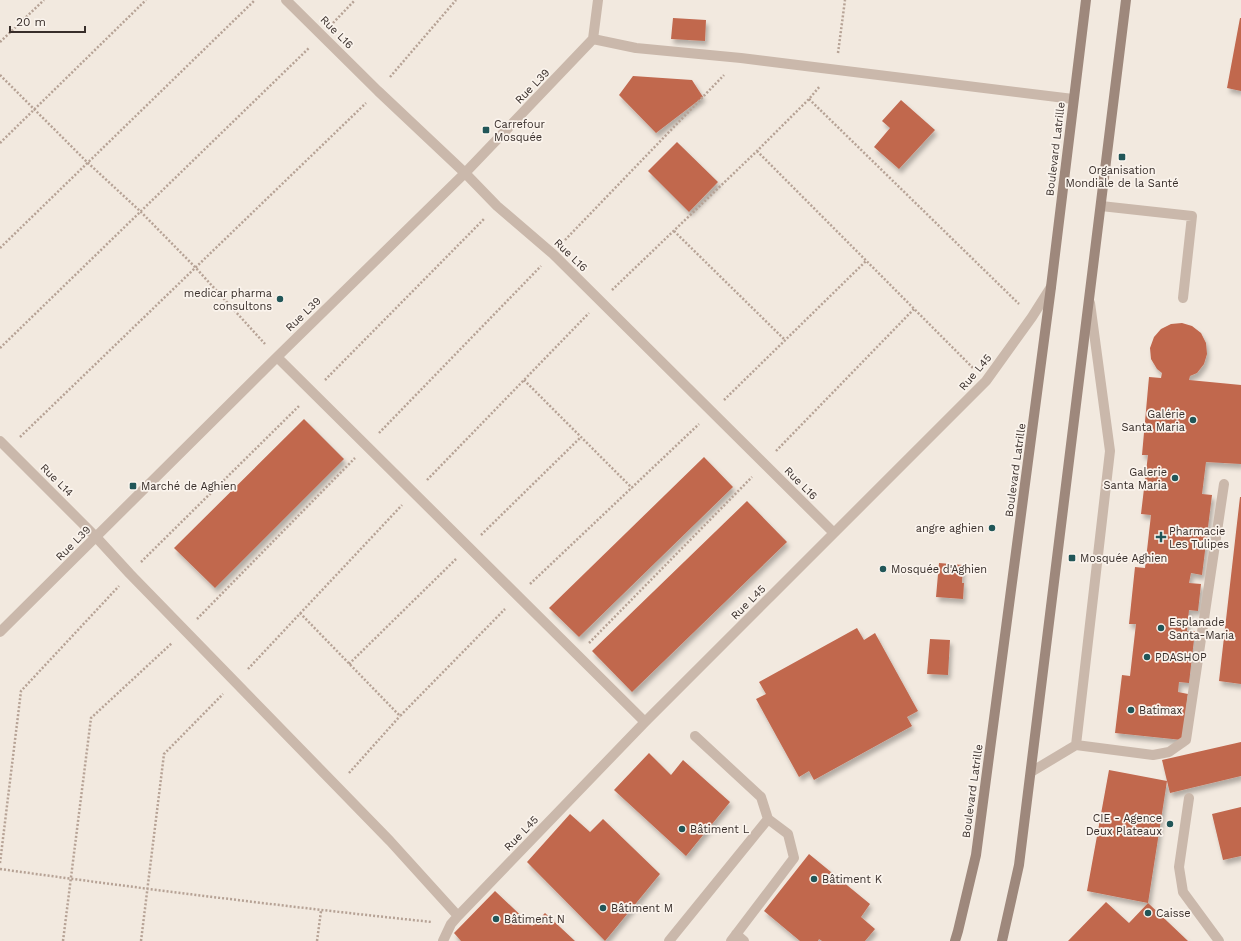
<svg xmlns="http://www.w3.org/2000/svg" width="1241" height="941" font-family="'Work Sans',sans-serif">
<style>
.building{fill:#c1674e;filter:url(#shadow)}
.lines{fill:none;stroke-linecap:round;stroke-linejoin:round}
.path{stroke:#b6a295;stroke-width:2.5;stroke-dasharray:2 2;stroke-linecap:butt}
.lane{stroke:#cab8ab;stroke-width:10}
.street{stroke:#cab8ab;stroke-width:10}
.secondary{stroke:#9e887c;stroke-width:10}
.poi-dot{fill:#215658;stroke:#faf3ec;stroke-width:1.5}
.labels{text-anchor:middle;stroke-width:3.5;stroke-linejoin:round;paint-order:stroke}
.street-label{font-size:11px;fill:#382e2a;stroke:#faf3ec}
.poi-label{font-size:11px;fill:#382e2a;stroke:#faf3ec;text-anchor:start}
</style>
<defs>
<filter id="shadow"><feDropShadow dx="2.5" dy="4.5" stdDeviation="2" flood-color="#0004"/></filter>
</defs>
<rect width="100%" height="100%" fill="#f2e9df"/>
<path class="building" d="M673,18L706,20L705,41L671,39Z
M1240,18H1241V91L1227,88Z
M633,76L692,80L703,97L656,133L619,95Z
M901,100L935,130L899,169L874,147L890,128L882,121Z
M677,142L718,182L689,212L648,171Z
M1182,323L1192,326L1201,333L1206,343L1207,354L1204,364L1197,373L1190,376L1189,380L1241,385V464L1206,462L1202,494L1212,495L1202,575L1191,573L1189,583L1201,584L1198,611L1189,610L1187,631H1195L1189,683L1179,682L1178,692L1188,694L1182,740L1115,733L1122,675L1130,676L1136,624H1129L1135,567L1145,568L1151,515L1141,514L1148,455H1142L1149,377L1161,378L1162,373L1157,369L1151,359L1150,348L1154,337L1161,329L1171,324Z
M304,419L344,459L215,588L174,548Z
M704,457L733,487L579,637L549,608Z
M1240,497H1241V684L1219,681Z
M747,501L787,542L632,692L592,651Z
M939,563L963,565L962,583H964L963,599L936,597Z
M857,628L864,640L875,633L918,711L907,717L912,726L814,780L809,771L799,777L756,699L766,694L759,682Z
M930,639L950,640L948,675L927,674Z
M1241,742V776L1170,793L1167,781L1148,903L1188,941H1068L1106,902L1129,923L1148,903L1087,891L1109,770L1167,781L1162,760Z
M649,753L671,775L683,760L730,802L686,856L614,790Z
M1241,807V856L1223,860L1212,814Z
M570,814L590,832L603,819L660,874L605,941L527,862Z
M809,854L870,904L861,917L875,929L865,941H822L819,939L818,941H800L764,911Z
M495,891L532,926L545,913L575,941H461L454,933Z"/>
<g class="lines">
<path class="path" d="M333,23L355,0
M0,42L44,0
M838,53L845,0
M0,75L87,162L140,211L195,267L265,344
M390,77L456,0
M809,99L1019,304
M0,143L146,0
M757,151L973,368
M674,231L785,340
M565,240L724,75
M0,248L255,0
M612,290L757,151L809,99L820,86
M0,348L309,48
M325,380L484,219
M524,380L632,488
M724,400L866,261
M379,433L541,266
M20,437L366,103
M776,451L914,309
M427,480L589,313
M481,535L581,437
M141,562L300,405
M530,584L699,424
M300,613L400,716L505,609
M197,619L355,458
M589,643L752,477
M349,664L456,559
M248,669L402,505
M349,773L400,716
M0,863L21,691L119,586
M0,869C144,889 288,907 432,922
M63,941L91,718L172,643
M141,941L164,754L223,694
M317,941L321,911"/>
<path class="lane" d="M1101,206L1192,216L1183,298
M1076,745L1153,755L1169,752L1186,740L1224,484
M1031,772L1076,745L1110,451L1090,303
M1189,798L1179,867L1183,892L1219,941
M736,934L744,941
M669,941L768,819L761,797L695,736
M731,941L794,858L788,834L768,819"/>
<path class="street" d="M286,0L378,91L465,173L497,206L553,254L834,533
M593,39L636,48L741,58L1073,99
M277,357L645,722
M0,441L96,537L130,574L390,841L458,916
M0,632L277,357L465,173L593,39L598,0
M443,941L451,924L458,916L645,722L986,381L1032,317L1051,287"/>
<path class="secondary" d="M955,941L958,931L976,855L1051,287L1086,0
M1002,941L1019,865L1126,0"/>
</g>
<g class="poi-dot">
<rect x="482" y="126" width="8" height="8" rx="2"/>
<rect x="1118" y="153" width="8" height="8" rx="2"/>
<circle cx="280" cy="299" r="4"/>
<circle cx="1193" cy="420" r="4"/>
<circle cx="1175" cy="478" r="4"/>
<rect x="129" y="482" width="8" height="8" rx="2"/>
<circle cx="992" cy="528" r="4"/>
<path d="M1159 531h4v4h4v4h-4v4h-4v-4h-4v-4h4z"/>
<rect x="1068" y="554" width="8" height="8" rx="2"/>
<circle cx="883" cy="569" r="4"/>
<circle cx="1161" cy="628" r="4"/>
<circle cx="1147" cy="657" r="4"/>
<circle cx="1131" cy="710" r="4"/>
<circle cx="1170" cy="824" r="4"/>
<circle cx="682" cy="829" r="4"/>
<circle cx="814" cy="879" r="4"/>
<circle cx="603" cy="908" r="4"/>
<circle cx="1148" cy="913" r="4"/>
<circle cx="496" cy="919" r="4"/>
</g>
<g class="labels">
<g class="street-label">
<text transform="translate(337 32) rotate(45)" y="4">Rue L16</text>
<text transform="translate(532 86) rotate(-46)" y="4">Rue L39</text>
<text transform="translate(1055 149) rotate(-83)" y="4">Boulevard Latrille</text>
<text transform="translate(571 255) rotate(44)" y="4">Rue L16</text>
<text transform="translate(303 314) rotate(-44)" y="4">Rue L39</text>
<text transform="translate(975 372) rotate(-50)" y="4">Rue L45</text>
<text transform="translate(1015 470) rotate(-82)" y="4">Boulevard Latrille</text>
<text transform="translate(57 480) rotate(45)" y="4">Rue L14</text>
<text transform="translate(801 483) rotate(45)" y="4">Rue L16</text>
<text transform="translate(73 543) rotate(-45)" y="4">Rue L39</text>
<text transform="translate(748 602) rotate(-45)" y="4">Rue L45</text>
<text transform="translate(972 791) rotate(-82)" y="4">Boulevard Latrille</text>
<text transform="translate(521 833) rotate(-46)" y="4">Rue L45</text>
</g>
<g class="poi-label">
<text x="494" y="128">Carrefour<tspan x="494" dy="13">Mosquée</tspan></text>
<text x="1122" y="174" text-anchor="middle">Organisation<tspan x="1122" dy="13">Mondiale de la Santé</tspan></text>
<text x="272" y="297" text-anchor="end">medicar pharma<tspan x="272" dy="13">consultons</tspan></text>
<text x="1185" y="418" text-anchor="end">Galérie<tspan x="1185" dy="13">Santa Maria</tspan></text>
<text x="1167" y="476" text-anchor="end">Galerie<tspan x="1167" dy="13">Santa Maria</tspan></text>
<text x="141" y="490">Marché de Aghien</text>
<text x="984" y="532" text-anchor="end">angre aghien</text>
<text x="1169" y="535">Pharmacie<tspan x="1169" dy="13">Les Tulipes</tspan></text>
<text x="1080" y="562">Mosquée Aghien</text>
<text x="891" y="573">Mosquée d'Aghien</text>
<text x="1169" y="626">Esplanade<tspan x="1169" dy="13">Santa-Maria</tspan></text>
<text x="1155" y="661">PDASHOP</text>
<text x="1139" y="714">Batimax</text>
<text x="1162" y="822" text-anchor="end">CIE - Agence<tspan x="1162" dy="13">Deux Plateaux</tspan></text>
<text x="690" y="833">Bâtiment L</text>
<text x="822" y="883">Bâtiment K</text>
<text x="611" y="912">Bâtiment M</text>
<text x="1156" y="917">Caisse</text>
<text x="504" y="923">Bâtiment N</text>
</g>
</g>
<path d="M10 26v6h75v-6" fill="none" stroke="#382e2a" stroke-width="2"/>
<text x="16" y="26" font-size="12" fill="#382e2a" stroke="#faf3ec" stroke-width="3" paint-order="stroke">20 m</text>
</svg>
